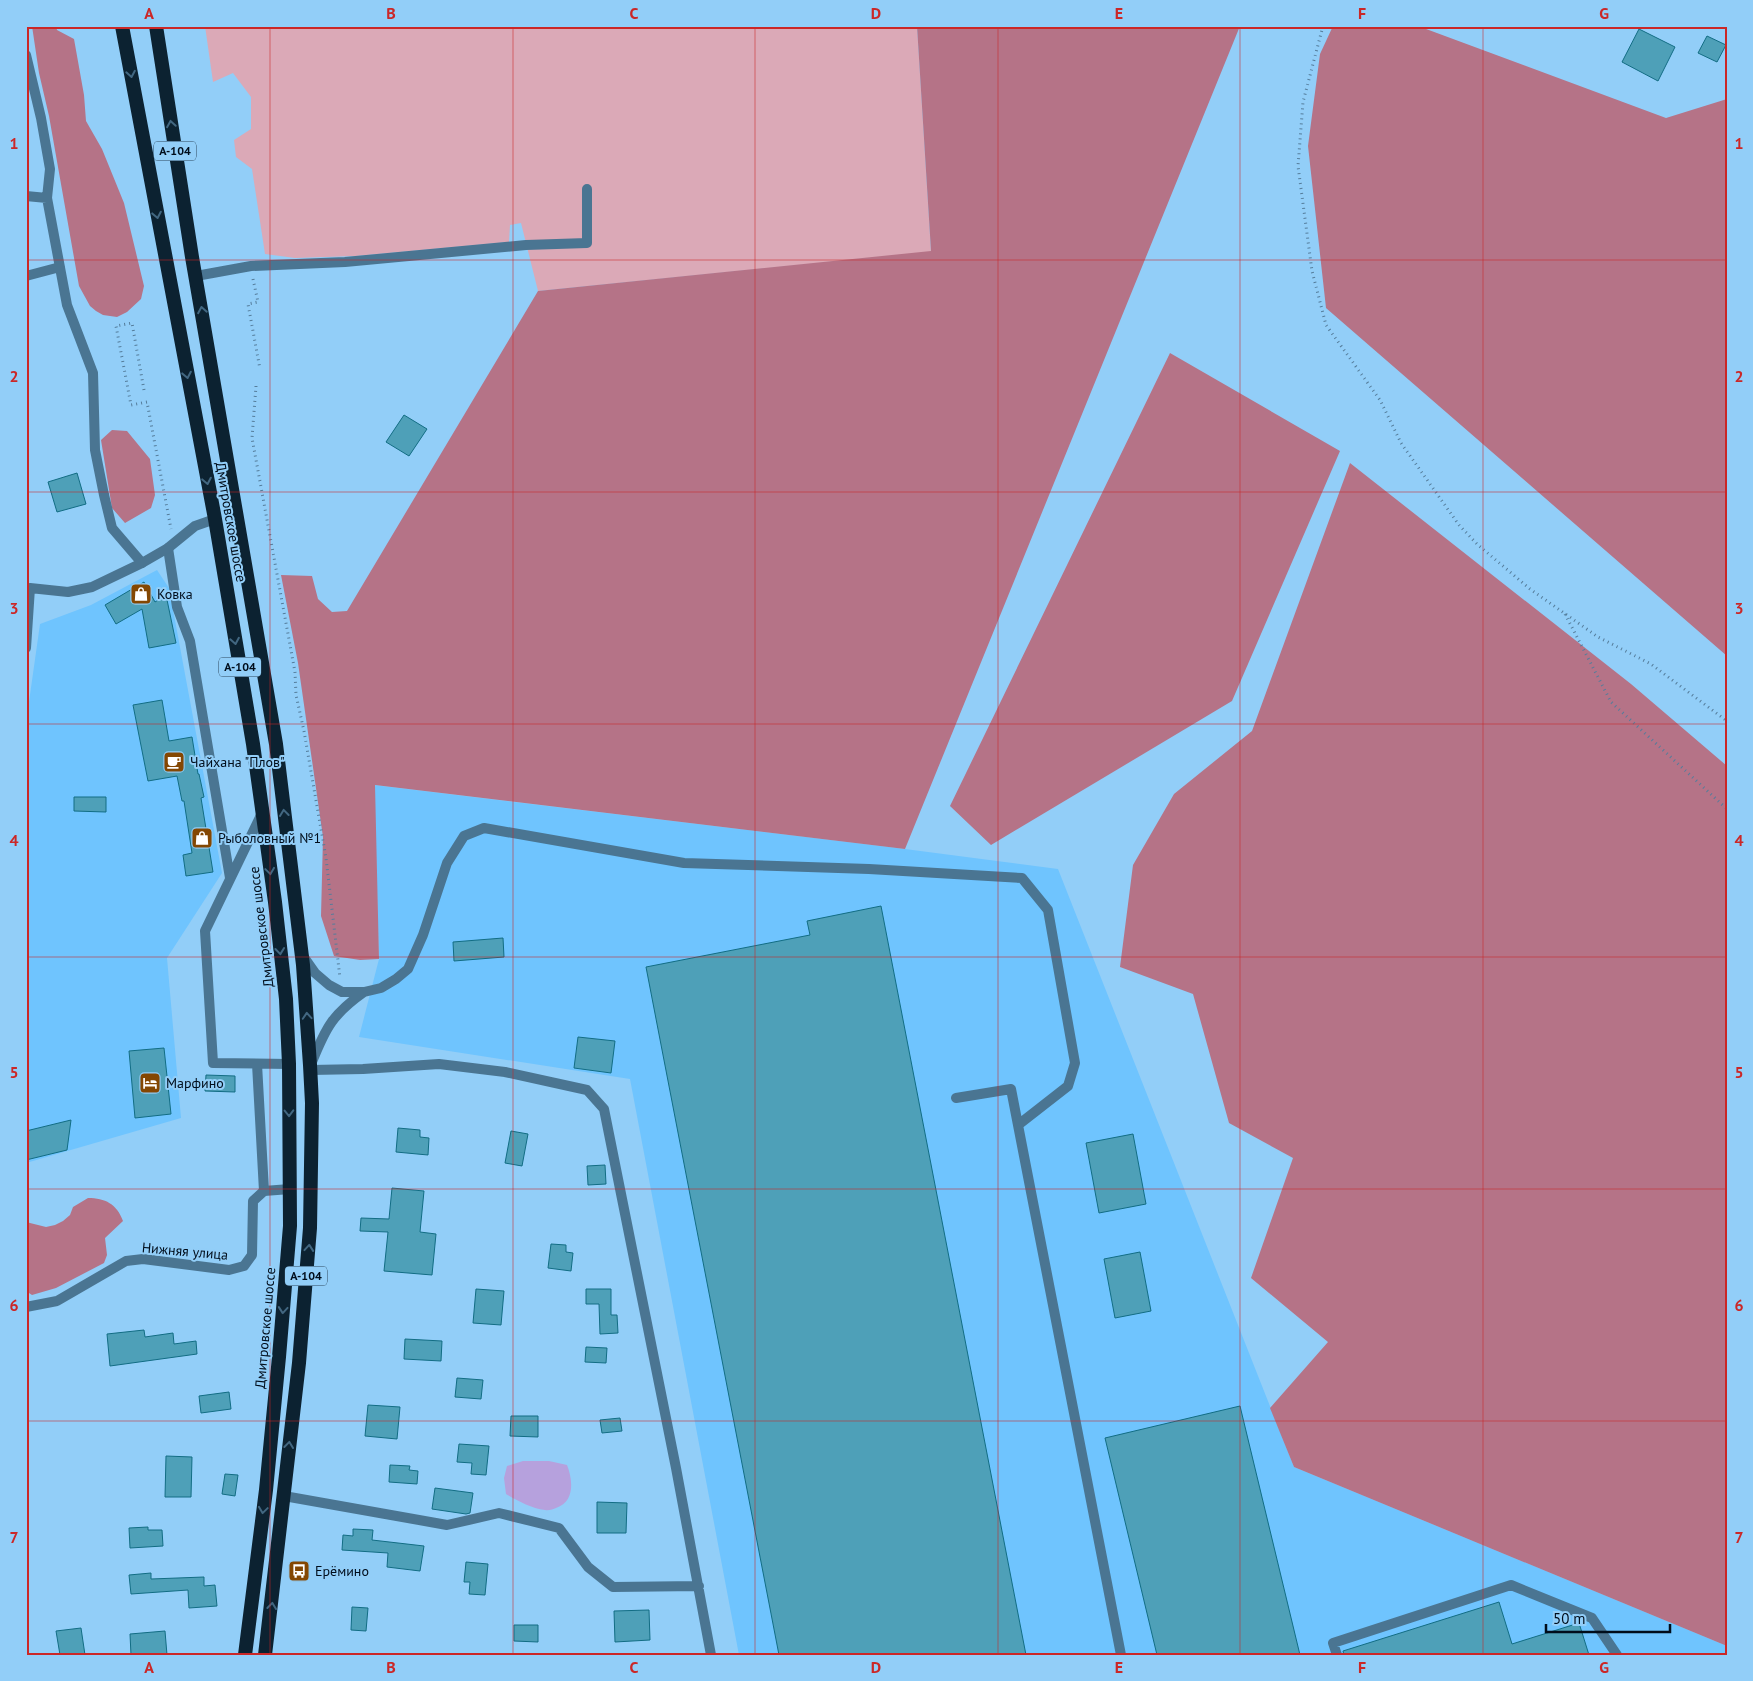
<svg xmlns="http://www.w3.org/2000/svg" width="1753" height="1681" font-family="'PT Sans',sans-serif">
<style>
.built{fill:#6fc4fe}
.green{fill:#dba9b7}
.forest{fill:#b57387}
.water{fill:#b6a1dd}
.building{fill:#4ea0b8;stroke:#126d84}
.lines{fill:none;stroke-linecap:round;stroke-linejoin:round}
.path{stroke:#557d9b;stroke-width:3;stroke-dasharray:1 4;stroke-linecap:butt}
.service{stroke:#4a7592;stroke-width:10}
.minor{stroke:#4a7592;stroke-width:10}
.trunk{stroke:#0c2231;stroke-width:14}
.oneway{stroke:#426781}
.grid{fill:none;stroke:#cb2727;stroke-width:1;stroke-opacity:0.55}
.labels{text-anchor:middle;stroke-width:4;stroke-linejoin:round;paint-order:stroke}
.shield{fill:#92cef8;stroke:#2c475d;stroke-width:1}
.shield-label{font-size:12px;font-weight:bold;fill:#000d1b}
.street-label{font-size:14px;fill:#000d1b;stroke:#92cef8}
.poi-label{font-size:14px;fill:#000d1b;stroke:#92cef8;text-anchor:start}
.neatline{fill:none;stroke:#cb2727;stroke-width:2}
.grid-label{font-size:16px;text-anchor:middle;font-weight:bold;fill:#cb2727}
</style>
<rect width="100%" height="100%" fill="#92cef8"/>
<path class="built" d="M157,570L169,588L222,873L167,958L181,1118L26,1163V723L40,624L91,605Z
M374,785L905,849L1058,869L1294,1467L1727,1646V1655H739L630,1079L359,1037L379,959Z"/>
<path class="green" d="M205,26H917L931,252L538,291L521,223L510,225L509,242L356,256L295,258L265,254L252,169L236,157L234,140L251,129V97L233,73L213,82Z"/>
<path class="forest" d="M32,26H56L57,30L74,39L84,95L86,121L102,149L124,203L144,286L141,299L127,312L117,317L103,315L96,311L90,306L79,286L49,116L39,73Z
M917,26H1240L905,849L375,785L379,959L360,960L334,956L321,916L323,837L298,663L281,575L312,576L318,599L332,612L347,611L538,291L931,251Z
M1333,26H1418L1666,118L1727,99V656L1326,308L1308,146L1320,54Z
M1170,353L1340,451L1232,701L991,845L950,806Z
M112,430L127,431L150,459L155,495L151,508L125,523L112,508L101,440Z
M1350,463L1631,684L1727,766V1646L1294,1467L1270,1408L1328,1342L1251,1278L1293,1158L1229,1123L1193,994L1120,967L1133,865L1174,794L1252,731Z
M88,1198C105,1198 117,1204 123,1221L105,1238L107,1255L104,1263L56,1288L32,1295L26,1291V1222L46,1227L55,1225L63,1221L70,1215L73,1207Z"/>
<path class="water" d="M523,1461H549L567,1465C573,1480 575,1502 556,1508C553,1509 549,1511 545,1510C531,1508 518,1501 506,1494L504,1478L507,1466Z"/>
<path class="building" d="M1639,29L1675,47L1658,81L1622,62Z
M1707,36L1726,45L1717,62L1698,53Z
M404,415L427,429L409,456L386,442Z
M77,473L86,504L57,512L48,482Z
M144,582L155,602L166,595L176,643L149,648L142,609L116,624L105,605Z
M162,700L169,741L192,737L198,774H199L204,797L201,798L213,872L186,876L183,855L192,853L184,801H182L177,776L148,781L133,705Z
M74,797H106V812L74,811Z
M881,906L1026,1655H779L646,967L810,935L807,921Z
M503,938L504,957L454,961L453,942Z
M578,1037L615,1041L611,1073L574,1068Z
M164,1048L171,1114L135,1118L129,1051Z
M206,1075L235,1076V1092L205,1091Z
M71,1120L67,1150L26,1160V1131Z
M398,1128L420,1130V1137L429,1138L428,1155L396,1152Z
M511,1131L528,1134L522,1166L505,1163Z
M1133,1134L1146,1204L1099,1213L1086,1143Z
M605,1165L606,1184L588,1185L587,1166Z
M392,1188L424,1191L420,1232L436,1234L432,1275L384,1271L388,1232L360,1231L361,1218L389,1219Z
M551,1244L566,1245V1252L573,1253L571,1271L548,1268Z
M1140,1252L1151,1311L1115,1318L1104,1259Z
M476,1289L504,1291L501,1325L473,1323Z
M586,1289H611V1315H617L618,1333L600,1334L599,1304H586Z
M144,1330L145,1337L173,1333L174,1344L196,1341L197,1354L110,1366L107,1334Z
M405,1339L442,1341L441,1361L404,1359Z
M586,1347L607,1348L606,1363L585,1362Z
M457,1378L483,1380L481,1399L455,1397Z
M229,1392L231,1409L201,1413L199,1396Z
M368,1405L400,1407L397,1439L365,1436Z
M1240,1406L1300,1655H1157L1105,1438Z
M511,1416H538V1437L510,1436Z
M620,1418L622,1431L602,1433L600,1420Z
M459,1444L489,1446L486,1475L471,1474L472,1463L457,1462Z
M166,1456L192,1457L191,1497H165Z
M390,1465L410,1466L409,1470L418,1471L417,1484L389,1482Z
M225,1474L238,1475L235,1496L222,1494Z
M435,1488L473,1493L470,1513L466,1514L432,1509Z
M597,1502L627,1503L626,1533H597Z
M148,1527V1530H162L163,1546L130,1548L129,1528Z
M353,1529L373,1530L372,1540L424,1546L420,1571L387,1567L388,1553L342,1550L343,1535L353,1536Z
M466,1562L488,1564L485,1595L469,1594L470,1582H464Z
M151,1573V1579L204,1577V1586L215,1585L217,1606L189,1608L188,1590L131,1594L129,1575Z
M1499,1602L1512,1644L1579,1623L1589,1655H1344L1343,1651Z
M352,1607L368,1608L366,1631L351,1630Z
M649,1610L650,1640L615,1642L614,1611Z
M514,1625H538V1642L514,1641Z
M81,1628L85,1655H60L56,1631Z
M165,1631L167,1655H131L130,1634Z"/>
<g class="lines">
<path class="path" d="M1323,26L1303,102L1298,166L1312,271L1326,325L1380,400L1401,443L1459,525L1477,544L1530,589L1598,637L1651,664L1727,721
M253,279L258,302L248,304L260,369
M256,386L252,438L295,672L296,695L304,731L326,858L340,978
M144,390L132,323L116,326L131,405L147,402L171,529
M1565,614L1611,702L1727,809"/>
<path class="service" d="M26,55L41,118L50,169L47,198L67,305L93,373L95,450L104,495L112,528L142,563
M26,196L47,198
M26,276L60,267
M196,276L251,266L345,262L526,245L587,243V189
M168,548L177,607L190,641L230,878
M262,813L205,931L213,1063L289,1064
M303,956L315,973L329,985L342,992H364L381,988L396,979L408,969L423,935L447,863L464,836L484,828L684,863L869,869L1022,878L1048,910L1075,1063L1068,1086L1018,1125
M312,1062C326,1027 333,1014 364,992
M257,1064L264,1191
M311,1070L363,1069L439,1064L505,1072L587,1090L604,1109L676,1468L711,1655
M956,1098L1011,1089L1121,1655
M284,1496L447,1525L499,1513L559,1528L588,1567L613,1587L699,1586
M1337,1655L1333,1643L1511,1585L1592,1618L1617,1655"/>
<path class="minor" d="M26,648L30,588L68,592L92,587L142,563L168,548L195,526L215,519
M26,1307L57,1301L126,1261L143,1259L229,1270L244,1266L252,1255L253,1201L264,1191L290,1189"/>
<path class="trunk" d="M122,26L215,519L253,744L275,902L286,999L289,1064L290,1226L279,1357L266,1490L245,1655
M156,26L192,257L276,744L303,965L310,1065L312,1103L310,1228L299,1363L265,1655"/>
</g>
<defs><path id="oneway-chevron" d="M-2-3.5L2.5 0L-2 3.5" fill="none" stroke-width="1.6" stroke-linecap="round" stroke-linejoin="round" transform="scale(1.25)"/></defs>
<g class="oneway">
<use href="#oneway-chevron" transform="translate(131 74) rotate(80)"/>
<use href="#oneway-chevron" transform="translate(171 124) rotate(-99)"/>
<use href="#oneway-chevron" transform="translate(157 215) rotate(79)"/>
<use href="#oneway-chevron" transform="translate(202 310) rotate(-100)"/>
<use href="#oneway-chevron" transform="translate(187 375) rotate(79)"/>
<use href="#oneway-chevron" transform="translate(207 481) rotate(79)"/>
<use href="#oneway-chevron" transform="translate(235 641) rotate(80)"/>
<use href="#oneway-chevron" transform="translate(284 813) rotate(-97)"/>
<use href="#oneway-chevron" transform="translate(270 871) rotate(82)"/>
<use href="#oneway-chevron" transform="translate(280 951) rotate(84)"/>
<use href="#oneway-chevron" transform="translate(307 1016) rotate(-94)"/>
<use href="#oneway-chevron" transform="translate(289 1113) rotate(89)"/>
<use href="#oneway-chevron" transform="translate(309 1248) rotate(-85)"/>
<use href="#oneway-chevron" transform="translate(283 1310) rotate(95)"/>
<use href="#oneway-chevron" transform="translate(289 1445) rotate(-83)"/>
<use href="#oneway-chevron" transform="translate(263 1510) rotate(98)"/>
<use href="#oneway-chevron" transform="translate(272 1606) rotate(-83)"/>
</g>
<path class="grid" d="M270,26V1655M513,26V1655M755,26V1655M998,26V1655M1240,26V1655M1483,26V1655M26,260H1727M26,492H1727M26,724H1727M26,957H1727M26,1189H1727M26,1421H1727"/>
<defs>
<g id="shop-square" transform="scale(1.125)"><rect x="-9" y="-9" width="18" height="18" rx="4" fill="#844702" stroke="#92cef8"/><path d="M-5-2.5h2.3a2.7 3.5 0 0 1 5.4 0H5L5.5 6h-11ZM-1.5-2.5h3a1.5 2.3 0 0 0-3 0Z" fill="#fff"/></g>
<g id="cafe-square" transform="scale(1.125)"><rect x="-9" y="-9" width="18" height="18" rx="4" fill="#844702" stroke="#92cef8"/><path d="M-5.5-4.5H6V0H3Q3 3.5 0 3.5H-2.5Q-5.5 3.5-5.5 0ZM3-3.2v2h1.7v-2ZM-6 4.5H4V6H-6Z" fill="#fff"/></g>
<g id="hotel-square" transform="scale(1.125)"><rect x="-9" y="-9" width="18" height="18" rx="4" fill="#844702" stroke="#92cef8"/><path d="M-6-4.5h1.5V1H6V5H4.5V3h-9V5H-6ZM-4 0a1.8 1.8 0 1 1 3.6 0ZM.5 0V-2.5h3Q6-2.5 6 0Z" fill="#fff"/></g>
<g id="bus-square" transform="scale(1.125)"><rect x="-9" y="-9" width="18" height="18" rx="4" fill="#844702" stroke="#92cef8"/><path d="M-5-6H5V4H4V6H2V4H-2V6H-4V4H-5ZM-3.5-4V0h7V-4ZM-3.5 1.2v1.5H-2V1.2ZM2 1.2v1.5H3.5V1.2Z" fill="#fff"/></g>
</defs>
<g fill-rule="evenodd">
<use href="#shop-square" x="141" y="594"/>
<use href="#cafe-square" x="174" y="762"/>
<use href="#shop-square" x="202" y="838"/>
<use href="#hotel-square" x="150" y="1083"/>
<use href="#bus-square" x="299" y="1571"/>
</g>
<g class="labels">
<g class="shield">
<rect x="154" y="141.5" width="42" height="19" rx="4"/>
<rect x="219" y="657.5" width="42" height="19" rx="4"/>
<rect x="285" y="1266.5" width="42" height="19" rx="4"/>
</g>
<g class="shield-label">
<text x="175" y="155">А-104</text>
<text x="240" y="671">А-104</text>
<text x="306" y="1280">А-104</text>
</g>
<g class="street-label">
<text transform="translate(231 522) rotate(80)" y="5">Дмитровское шоссе</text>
<text transform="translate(261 927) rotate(-97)" y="5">Дмитровское шоссе</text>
<text transform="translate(185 1251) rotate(5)" y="5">Нижняя улица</text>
<text transform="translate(265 1328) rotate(-85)" y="5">Дмитровское шоссе</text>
</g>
<g class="poi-label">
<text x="157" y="599">Ковка</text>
<text x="190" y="767">Чайхана "Плов"</text>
<text x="218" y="843">Рыболовный №1</text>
<text x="166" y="1088">Марфино</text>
<text x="315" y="1576">Ерёмино</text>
</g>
</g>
<rect width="1753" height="1681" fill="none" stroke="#92cef8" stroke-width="55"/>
<path d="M1546 1624v8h124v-8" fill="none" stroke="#000d1b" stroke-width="2.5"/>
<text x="1553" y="1624" font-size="15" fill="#000d1b" stroke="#92cef8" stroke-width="4" paint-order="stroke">50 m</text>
<rect x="28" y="28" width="1698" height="1626" class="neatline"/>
<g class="grid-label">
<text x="149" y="19">A</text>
<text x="391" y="19">B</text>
<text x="634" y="19">C</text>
<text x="876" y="19">D</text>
<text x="1119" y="19">E</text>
<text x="1362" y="19">F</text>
<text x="1604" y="19">G</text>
<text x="14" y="149">1</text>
<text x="1739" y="149">1</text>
<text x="14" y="382">2</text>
<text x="1739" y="382">2</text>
<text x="14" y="614">3</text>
<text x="1739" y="614">3</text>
<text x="14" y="846">4</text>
<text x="1739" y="846">4</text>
<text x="14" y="1078">5</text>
<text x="1739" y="1078">5</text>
<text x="14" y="1311">6</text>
<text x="1739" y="1311">6</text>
<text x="14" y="1543">7</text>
<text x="1739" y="1543">7</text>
<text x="149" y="1673">A</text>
<text x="391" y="1673">B</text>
<text x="634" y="1673">C</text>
<text x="876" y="1673">D</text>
<text x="1119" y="1673">E</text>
<text x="1362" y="1673">F</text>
<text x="1604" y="1673">G</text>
</g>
</svg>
